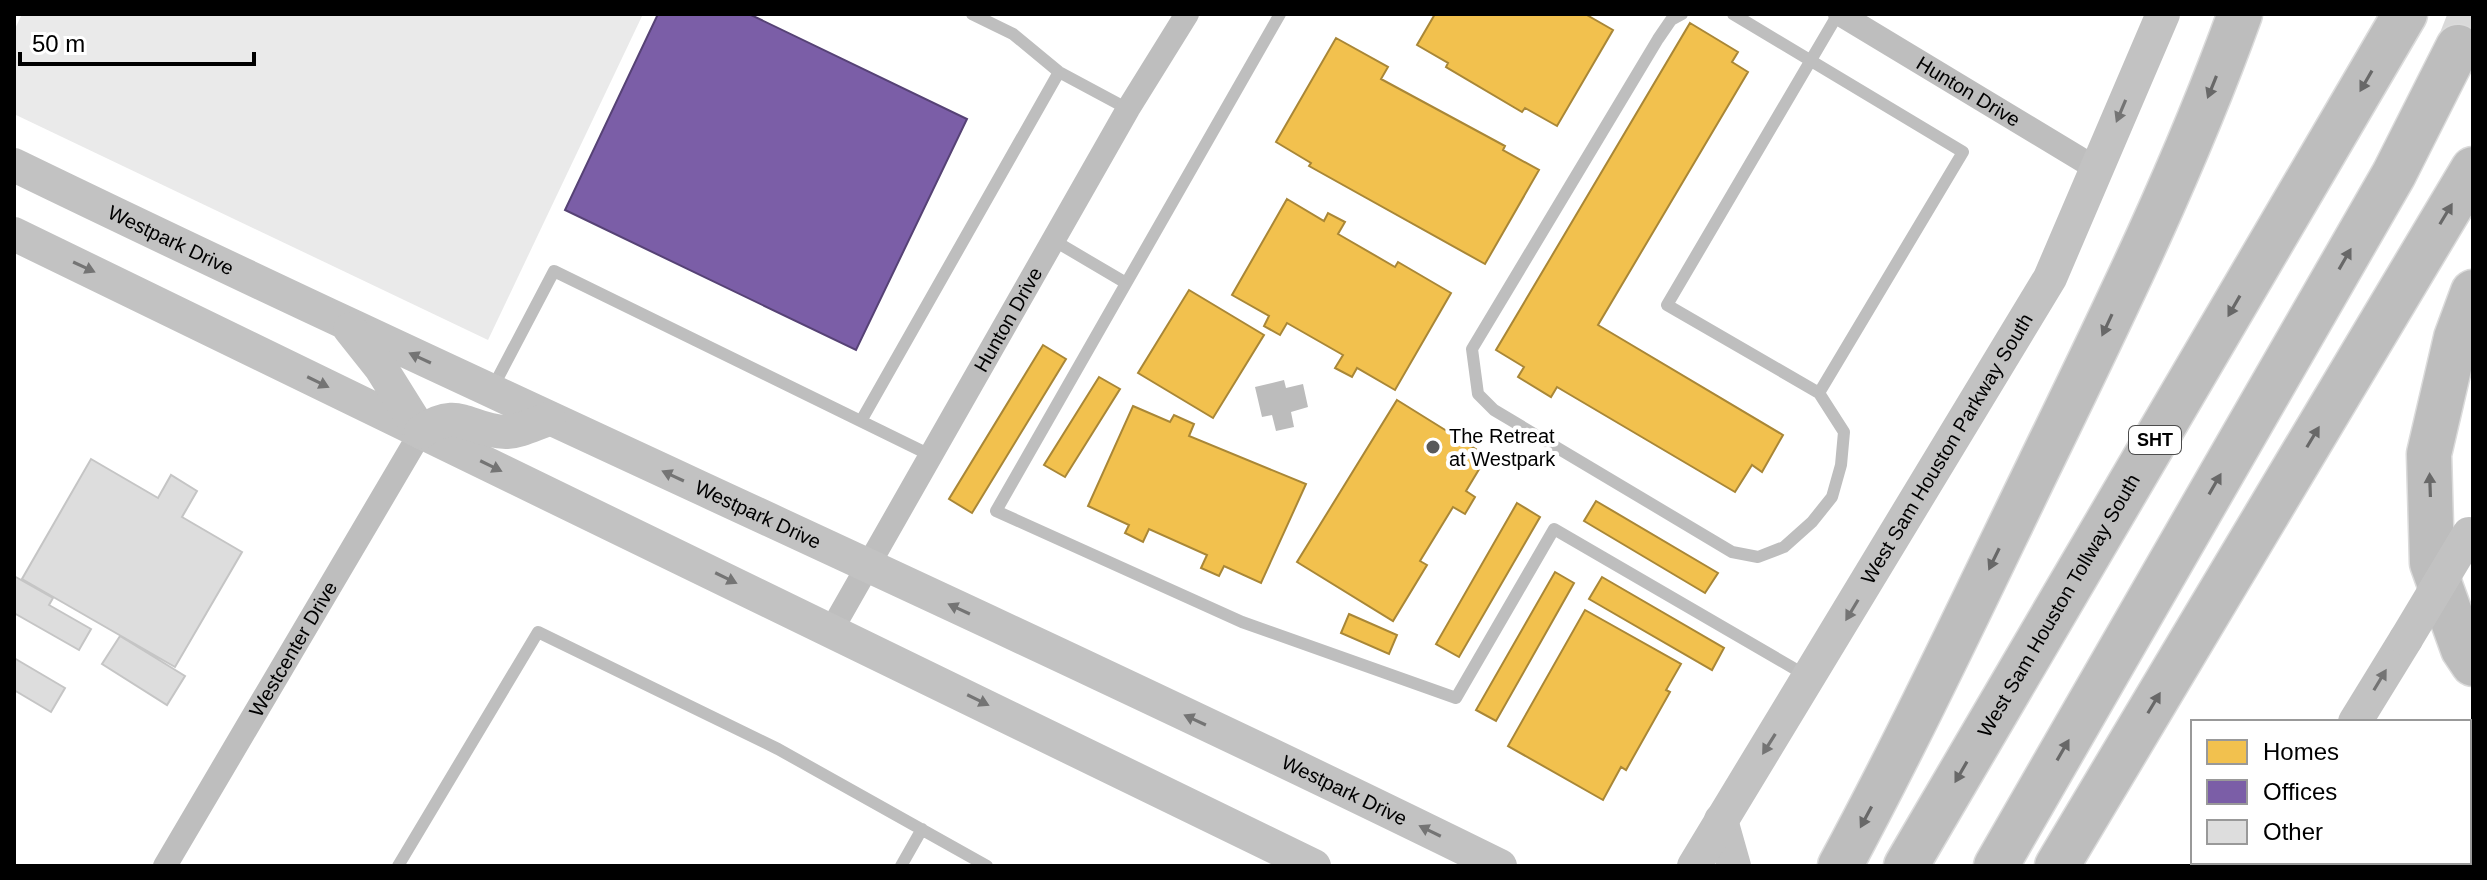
<svg xmlns="http://www.w3.org/2000/svg" width="2487" height="880" font-family="Arial,sans-serif">
<style>
.green{fill:#eaeaea}
.water{fill:#bcbcbc}
.homes{fill:#f2c14e;stroke:#a98737;stroke-width:2}
.offices{fill:#7b5ea7;stroke:#564275;stroke-width:2}
.building{fill:#ddd;stroke:#c5c5c5;stroke-width:2}
.lines{fill:none;stroke-linecap:round;stroke-linejoin:round}
.highway-tunnel{stroke:#d9d9d9;stroke-width:44;stroke-dasharray:44 22;stroke-linecap:butt}
.highway-casing{stroke:#dbdbdb;stroke-width:47}
.lane{stroke:#bebebe;stroke-width:12}
.street{stroke:#bebebe;stroke-width:24}
.secondary{stroke:#c2c2c2;stroke-width:34}
.highway{stroke:#bdbdbd;stroke-width:44}
.secondary-bridge{stroke:#c2c2c2;stroke-width:34}
.oneway{fill:#686868}
.oneway2{fill:#747474}
.poi-dot{fill:#595959;stroke:#fff;stroke-width:3}
.labels{text-anchor:middle;stroke-width:8;stroke-linejoin:round;paint-order:stroke}
.shield{fill:#fff;stroke:#4c4c4c;stroke-width:2}
.shield-label{font-size:18px;font-weight:bold;fill:#000}
.street-label{font-size:20px;fill:#000;stroke:#fff}
.poi-label{font-size:20px;fill:#000;stroke:#fff;text-anchor:start}
</style>
<rect width="100%" height="100%" fill="#fff"/>
<path class="green" d="M22,14H643L488,340L16,115L14,31Z"/>
<path class="water" d="M1284,380L1286,388L1303,384L1308,407L1291,412L1294,427L1276,431L1272,415L1262,417L1255,387Z"/>
<path class="homes" d="M1435,14H1585L1613,30L1557,126L1525,108L1522,112L1446,67L1448,63L1417,45Z
M1690,23L1738,52L1732,62L1748,72L1598,325L1783,435L1762,472L1752,465L1735,492L1557,387L1551,397L1518,377L1524,367L1496,350Z
M1336,38L1388,67L1381,79L1505,146L1503,150L1539,170L1485,264L1309,166L1311,163L1276,142Z
M1287,199L1324,221L1328,213L1345,222L1338,234L1395,267L1398,262L1451,293L1395,390L1357,368L1352,377L1335,368L1343,355L1287,323L1280,335L1264,326L1269,316L1232,295Z
M1189,290L1264,335L1213,418L1138,373Z
M1043,345L1066,359L972,513L949,499Z
M1099,377L1120,389L1065,477L1044,465Z
M1397,400L1487,456L1466,491L1475,497L1465,514L1453,507L1420,561L1427,565L1393,621L1297,562Z
M1133,406L1170,422L1174,415L1194,424L1189,436L1306,484L1261,583L1224,566L1219,576L1201,568L1207,555L1149,529L1143,542L1125,533L1129,525L1088,506Z
M1596,501L1718,573L1705,593L1584,521Z
M1517,503L1540,517L1459,657L1436,644Z
M1555,572L1574,583L1496,721L1476,710Z
M1602,577L1724,648L1712,670L1589,599Z
M1585,610L1681,664L1666,690L1670,692L1626,770L1621,767L1603,800L1508,746Z
M1349,614L1397,635L1389,654L1341,633Z"/>
<path class="offices" d="M658,14H749L967,119L856,350L565,210Z"/>
<path class="building" d="M91,459L158,498L171,475L197,491L182,517L242,552L175,667L22,579Z
M14,576L53,598L49,605L91,629L79,650L14,613Z
M120,636L185,676L167,705L102,664Z
M14,658L65,688L51,712L14,690Z"/>
<g class="lines">
<path class="highway-tunnel" d="M2458,47L2471,14"/>
<g class="highway-casing">
<g id="highway">
<path d="M2473,292L2456,338L2429,454L2432,563L2463,649L2473,664"/>
<path d="M1840,866C1911,734 1975,598 2040,464C2112,316 2184,169 2240,14"/>
<path id="s6" d="M1906,866L2405,14"/>
<path d="M1996,866L2394,174L2458,47"/>
<path d="M2057,866L2473,169"/>
</g>
</g>
<path class="lane" d="M972,14L1013,34L1059,72L1128,109
M1280,14L996,511L1242,622L1456,698L1554,529L1807,676
M1682,14L1671,20L1658,39L1472,349L1478,394L1494,410L1732,552L1758,557L1784,547L1812,522L1832,497L1841,465L1844,432L1819,393
M1733,14L1963,152L1819,393L1667,305L1838,14
M1053,240L1126,283
M492,389L554,271L930,455
M861,421L1059,72
M2469,829L2473,831
M398,866L538,632L778,749L987,866
M901,866L922,829
M2386,866L2388,862"/>
<g class="street">
<path id="s1" d="M1840,14L2097,169"/>
<path id="s2" d="M832,629L1128,109L1187,14"/>
<path id="s3" d="M165,866L421,432"/>
</g>
<g class="secondary">
<path id="s4" d="M14,165C507,404 1009,624 1500,866"/>
<path d="M14,234L1314,866"/>
<path d="M350,329L381,368L421,432"/>
<path d="M421,432C460,405 467,431 506,432C519,432 536,423 549,419"/>
<path d="M2355,722L2406,639"/>
<path d="M1721,820L1734,866"/>
<path id="s5" d="M1694,866L2050,278L2163,14"/>
<path d="M2267,866L2270,862"/>
</g>
<use href="#highway" class="highway"/>
<path class="secondary-bridge" d="M2406,639L2469,534"/>
</g>
<defs><path id="oneway-solid" d="M-6-.8H1V-3.2L6.5 0L1 3.2V.8H-6Z" transform="scale(2)"/></defs>
<g class="oneway">
<use href="#oneway-solid" transform="translate(2366 81) rotate(120)"/>
<use href="#oneway-solid" transform="translate(2212 87) rotate(112)"/>
<use href="#oneway-solid" transform="translate(2446 214) rotate(-59)"/>
<use href="#oneway-solid" transform="translate(2345 259) rotate(-60)"/>
<use href="#oneway-solid" transform="translate(2234 306) rotate(120)"/>
<use href="#oneway-solid" transform="translate(2107 325) rotate(115)"/>
<use href="#oneway-solid" transform="translate(2313 437) rotate(-59)"/>
<use href="#oneway-solid" transform="translate(2215 484) rotate(-60)"/>
<use href="#oneway-solid" transform="translate(2430 485) rotate(-92)"/>
<use href="#oneway-solid" transform="translate(1994 559) rotate(116)"/>
<use href="#oneway-solid" transform="translate(2154 703) rotate(-59)"/>
<use href="#oneway-solid" transform="translate(2063 750) rotate(-60)"/>
<use href="#oneway-solid" transform="translate(1961 772) rotate(120)"/>
<use href="#oneway-solid" transform="translate(1866 817) rotate(118)"/>
</g>
<g class="oneway2">
<use href="#oneway-solid" transform="translate(2121 111) rotate(113)"/>
<use href="#oneway-solid" transform="translate(84 267) rotate(25)"/>
<use href="#oneway-solid" transform="translate(420 358) rotate(-155)"/>
<use href="#oneway-solid" transform="translate(318 382) rotate(26)"/>
<use href="#oneway-solid" transform="translate(491 466) rotate(26)"/>
<use href="#oneway-solid" transform="translate(673 476) rotate(-155)"/>
<use href="#oneway-solid" transform="translate(726 578) rotate(26)"/>
<use href="#oneway-solid" transform="translate(959 609) rotate(-155)"/>
<use href="#oneway-solid" transform="translate(1852 610) rotate(121)"/>
<use href="#oneway-solid" transform="translate(2380 680) rotate(-59)"/>
<use href="#oneway-solid" transform="translate(978 700) rotate(26)"/>
<use href="#oneway-solid" transform="translate(1195 720) rotate(-155)"/>
<use href="#oneway-solid" transform="translate(1769 744) rotate(122)"/>
<use href="#oneway-solid" transform="translate(1430 831) rotate(-154)"/>
</g>
<circle class="poi-dot" cx="1433" cy="447" r="8"/>
<g class="labels">
<rect class="shield" x="2129" y="426" width="52" height="28" rx="6"/>
<g class="shield-label">
<text x="2155" y="446">SHT</text>
</g>
<g class="street-label">
<text dy="7" stroke="none"><textPath href="#s1" startOffset="150">Hunton Drive</textPath></text>
<text dy="7" stroke="none"><textPath href="#s4" startOffset="174">Westpark Drive</textPath></text>
<text dy="7" stroke="none"><textPath href="#s2" startOffset="356">Hunton Drive</textPath></text>
<text dy="7" stroke="none"><textPath href="#s5" startOffset="488">West Sam Houston Parkway South</textPath></text>
<text dy="7" stroke="none"><textPath href="#s4" startOffset="822">Westpark Drive</textPath></text>
<text dy="7" stroke="none"><textPath href="#s6" startOffset="302">West Sam Houston Tollway South</textPath></text>
<text dy="7" stroke="none"><textPath href="#s3" startOffset="252">Westcenter Drive</textPath></text>
<text dy="7" stroke="none"><textPath href="#s4" startOffset="1470">Westpark Drive</textPath></text>
</g>
<g class="poi-label">
<text x="1449" y="443">The Retreat<tspan x="1449" dy="23">at Westpark</tspan></text>
</g>
</g>
<rect width="2487" height="880" fill="none" stroke="#000000" stroke-width="32"/>
<rect x="2191" y="720" width="280" height="144" fill="#ffffff" stroke="#999999" stroke-width="2"/>
<rect x="2207" y="740" width="40" height="24" fill="#f2c14e" stroke="#999999" stroke-width="2"/>
<text x="2263" y="760" font-size="24" fill="#000000">Homes</text>
<rect x="2207" y="780" width="40" height="24" fill="#7b5ea7" stroke="#999999" stroke-width="2"/>
<text x="2263" y="800" font-size="24" fill="#000000">Offices</text>
<rect x="2207" y="820" width="40" height="24" fill="#dddddd" stroke="#999999" stroke-width="2"/>
<text x="2263" y="840" font-size="24" fill="#000000">Other</text>
<path d="M20 52v12h234v-12" fill="none" stroke="#000000" stroke-width="4"/>
<text x="32" y="52" font-size="24" fill="#000000" stroke="#ffffff" stroke-width="6" paint-order="stroke">50 m</text>
</svg>
